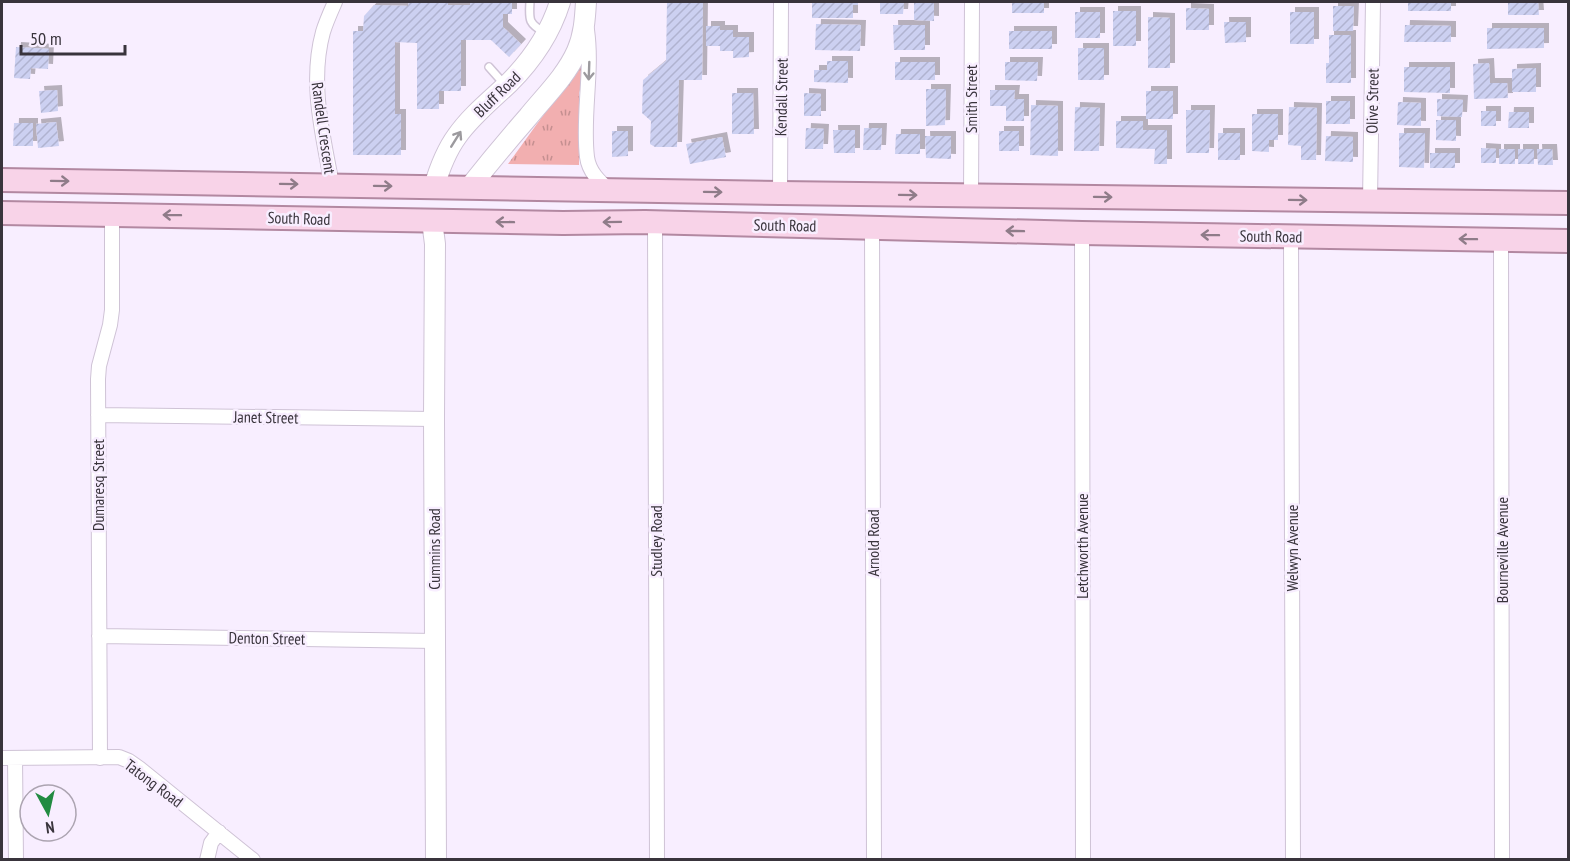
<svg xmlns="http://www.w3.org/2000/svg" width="1570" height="861" font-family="'PT Sans Narrow',sans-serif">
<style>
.grass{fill:url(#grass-tufts)}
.building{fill:url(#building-hatch);filter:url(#shadow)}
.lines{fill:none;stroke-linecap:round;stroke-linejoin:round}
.lane-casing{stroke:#cfc3d6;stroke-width:10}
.street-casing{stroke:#cfc3d6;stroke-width:16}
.secondary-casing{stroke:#cfc3d6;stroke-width:22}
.primary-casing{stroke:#b288a1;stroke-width:26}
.lane{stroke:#fff;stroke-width:7}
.street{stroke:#fff;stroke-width:14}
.secondary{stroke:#fff;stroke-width:20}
.primary{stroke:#f8d3e8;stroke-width:22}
.oneway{stroke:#9c9a9e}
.oneway2{stroke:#8f7c89}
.labels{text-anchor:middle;stroke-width:5;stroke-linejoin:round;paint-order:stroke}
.street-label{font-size:16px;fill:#39343c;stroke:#f8eeff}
</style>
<defs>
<pattern id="grass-tufts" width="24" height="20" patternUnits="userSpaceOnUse" patternTransform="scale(1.5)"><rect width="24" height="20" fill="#f2afb0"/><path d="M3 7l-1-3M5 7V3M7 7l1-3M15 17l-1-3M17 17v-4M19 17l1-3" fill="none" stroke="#c58f90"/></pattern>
<pattern id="building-hatch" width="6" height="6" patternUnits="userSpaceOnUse" patternTransform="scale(1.5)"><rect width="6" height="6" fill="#ccd0f1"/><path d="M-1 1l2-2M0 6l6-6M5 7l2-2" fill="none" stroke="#b0b3d0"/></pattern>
<filter id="shadow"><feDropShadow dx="5" dy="-5" stdDeviation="0" flood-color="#0004"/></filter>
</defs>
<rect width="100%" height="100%" fill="#f8eeff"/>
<path class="grass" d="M581,63L584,78L579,93V165L508,164Z"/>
<path class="building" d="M409,2H448V5H470V2H512V14H503V27L521,44L509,57L491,40H461V91H439V109H417V43L395,42V114H401V155H353V31H363L364,16L374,5L408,6Z
M667,2H703L702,80H679L677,147H655L650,144L651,121L642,113L643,80L666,61Z
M812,2H858V5H853V18H812Z
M880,2H904L903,14H880Z
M914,2H934V21L914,20Z
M1012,2H1044V13H1012Z
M1408,2H1451V11H1408Z
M1508,2H1538L1539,15H1508Z
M1333,6H1354L1353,31H1333Z
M1186,8L1209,9V30H1186Z
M1113,11H1136V46H1113Z
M1075,12H1100V38H1075Z
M1290,12H1314V44H1290Z
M1148,17L1170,18V68H1148Z
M1224,22H1246V42L1225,43Z
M816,24L861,25L860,51L815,50Z
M893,25H925V50H894Z
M1405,25L1451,26V42H1404Z
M706,26H720V30H733V37H749V57L733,58V51H720V46H706Z
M1487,28H1544V48L1487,49Z
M1009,31H1052V49H1009Z
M1329,35H1351V83H1326V63H1329Z
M16,47L49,49L48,69L31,68L30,79L14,78Z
M1078,48H1104V80H1078Z
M827,61H848V83L814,82V70H827Z
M895,62H935V80H895Z
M1005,62H1038L1037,81L1005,80Z
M1489,63L1490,83H1507L1508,98L1474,99L1473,64Z
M1404,67H1450V93L1404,92Z
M1536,68V92H1512V69Z
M926,89H946L945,125L926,126Z
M57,90L58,111L41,113L39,91Z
M990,90H1015L1014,99H1024V121H1006V106H990Z
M1146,91H1173V119H1146Z
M732,93H753L754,134H732Z
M804,93L821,94V116H804Z
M1437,99L1463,100L1462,117L1437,116Z
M1326,101H1350V124H1326Z
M1398,102L1421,103V126L1397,125Z
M1031,105L1058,106V156L1030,155Z
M1075,107L1100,108L1099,151H1074Z
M1289,107L1317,108L1316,160H1301V146L1288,145Z
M1186,110H1210L1209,153H1186Z
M1481,111H1496V126H1481Z
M1509,112H1529V128H1508Z
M1252,114H1278V140H1269V152L1252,151Z
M1436,120H1456V141L1436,140Z
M1116,121H1143V130H1167V164H1154L1155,149L1116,148Z
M56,122L59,146L38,148L36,124Z
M14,123H33V146H13Z
M806,128L824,129L823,149H805Z
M864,128H882L881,150H863Z
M833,130H855V153H834Z
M612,131H628V156L612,157Z
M999,131H1019V151H999Z
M1218,133H1240V160H1218Z
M1399,133H1425L1424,168L1399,167Z
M896,134H920V154H895Z
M925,136H951V159L926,158Z
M1326,136L1353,137V162L1325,161Z
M722,137L726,157L690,164L686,144Z
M1481,148L1496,149V163H1481Z
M1499,149H1515V164H1499Z
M1518,149H1534V164H1518Z
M1537,149H1552L1553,165H1538Z
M1430,153H1455V168H1430Z"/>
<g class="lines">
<g class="lane-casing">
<path id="lane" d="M530,2C529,20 528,23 545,33
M489,67L505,85"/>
</g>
<g class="street-casing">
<path id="street" d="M587,30C593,72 582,115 587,157C589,172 599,181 610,191
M332,185C323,135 309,83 323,32C326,22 331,11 335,2
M780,193L781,2
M971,196L972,2
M1370,201L1373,2
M655,222L657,860
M872,227L874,860
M1082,233L1083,860
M1291,237L1293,860
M1501,240L1502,860
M98,415L434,419
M99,636L435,641
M2,758L119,757L129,761L139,768L253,860
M15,758L16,860
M100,758L98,379L99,366L110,325L112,310V214
M207,860L211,843L219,832"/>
</g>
<g class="secondary-casing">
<path id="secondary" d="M434,187C439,170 446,151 457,136C471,116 491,100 509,83C533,59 550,34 560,2
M469,188C488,164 508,140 528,117C545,96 566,76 577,51C584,35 585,19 586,2
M432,221L435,244L434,419L436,860"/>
</g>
<g class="primary-casing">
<path id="primary" d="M2,180L780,193L1568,203
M2,213L563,223L645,222L1082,233L1568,241"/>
</g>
<use href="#lane" class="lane"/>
<use href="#street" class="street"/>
<use href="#secondary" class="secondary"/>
<use href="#primary" class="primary"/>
</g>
<defs><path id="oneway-shaft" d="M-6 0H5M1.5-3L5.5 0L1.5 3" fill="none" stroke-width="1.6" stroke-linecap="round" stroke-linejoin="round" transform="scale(1.5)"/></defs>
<g class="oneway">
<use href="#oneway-shaft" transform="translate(589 71) rotate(92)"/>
<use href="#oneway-shaft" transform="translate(456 139) rotate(-58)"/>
</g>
<g class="oneway2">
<use href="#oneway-shaft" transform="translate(60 181) rotate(1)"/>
<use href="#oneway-shaft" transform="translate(289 184) rotate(1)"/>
<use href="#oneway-shaft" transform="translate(383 186) rotate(1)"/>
<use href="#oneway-shaft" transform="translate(713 192) rotate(1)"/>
<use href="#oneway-shaft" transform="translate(908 195) rotate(1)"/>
<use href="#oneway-shaft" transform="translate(1103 197) rotate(1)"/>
<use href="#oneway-shaft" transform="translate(1298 200) rotate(1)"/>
<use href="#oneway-shaft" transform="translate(172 215) rotate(-179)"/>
<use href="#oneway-shaft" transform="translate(505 222) rotate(-179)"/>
<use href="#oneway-shaft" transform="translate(612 222) rotate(179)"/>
<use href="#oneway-shaft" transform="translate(1015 231) rotate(-179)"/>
<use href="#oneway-shaft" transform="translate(1210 235) rotate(-179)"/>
<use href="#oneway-shaft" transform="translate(1468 239) rotate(-179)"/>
</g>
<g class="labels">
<g class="street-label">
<text transform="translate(497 94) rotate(-44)" y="6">Bluff Road</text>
<text transform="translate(781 97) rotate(-89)" y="6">Kendall Street</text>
<text transform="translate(971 99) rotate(-90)" y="6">Smith Street</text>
<text transform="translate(1372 101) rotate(-89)" y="6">Olive Street</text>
<text transform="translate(324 128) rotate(82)" y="6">Randell Crescent</text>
<text transform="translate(299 218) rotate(2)" y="6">South Road</text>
<text transform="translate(785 225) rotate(1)" y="6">South Road</text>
<text transform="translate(1271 236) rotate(1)" y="6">South Road</text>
<text transform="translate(266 417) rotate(1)" y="6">Janet Street</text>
<text transform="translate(98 485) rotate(-90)" y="6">Dumaresq Street</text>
<text transform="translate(656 541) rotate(-90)" y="6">Studley Road</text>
<text transform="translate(873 543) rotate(-90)" y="6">Arnold Road</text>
<text transform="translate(1082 546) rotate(-90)" y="6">Letchworth Avenue</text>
<text transform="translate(1292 548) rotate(-90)" y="6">Welwyn Avenue</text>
<text transform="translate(434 549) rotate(-90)" y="6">Cummins Road</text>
<text transform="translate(1502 550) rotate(-90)" y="6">Bourneville Avenue</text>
<text transform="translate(267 638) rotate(1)" y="6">Denton Street</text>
<text transform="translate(154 783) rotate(37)" y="6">Tatong Road</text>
</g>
</g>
<rect width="1570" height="861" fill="none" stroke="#39343c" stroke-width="6"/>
<g transform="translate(48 813) rotate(172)"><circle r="28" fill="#f8eeff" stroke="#aca4b1" stroke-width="1.5"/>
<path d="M0-4.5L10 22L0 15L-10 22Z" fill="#228b42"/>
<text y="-9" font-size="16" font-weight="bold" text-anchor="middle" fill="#39343c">N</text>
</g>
<path d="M21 45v9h104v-9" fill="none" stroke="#39343c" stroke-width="3"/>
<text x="30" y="45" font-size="18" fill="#39343c" stroke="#f8eeff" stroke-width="4.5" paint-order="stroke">50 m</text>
</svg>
